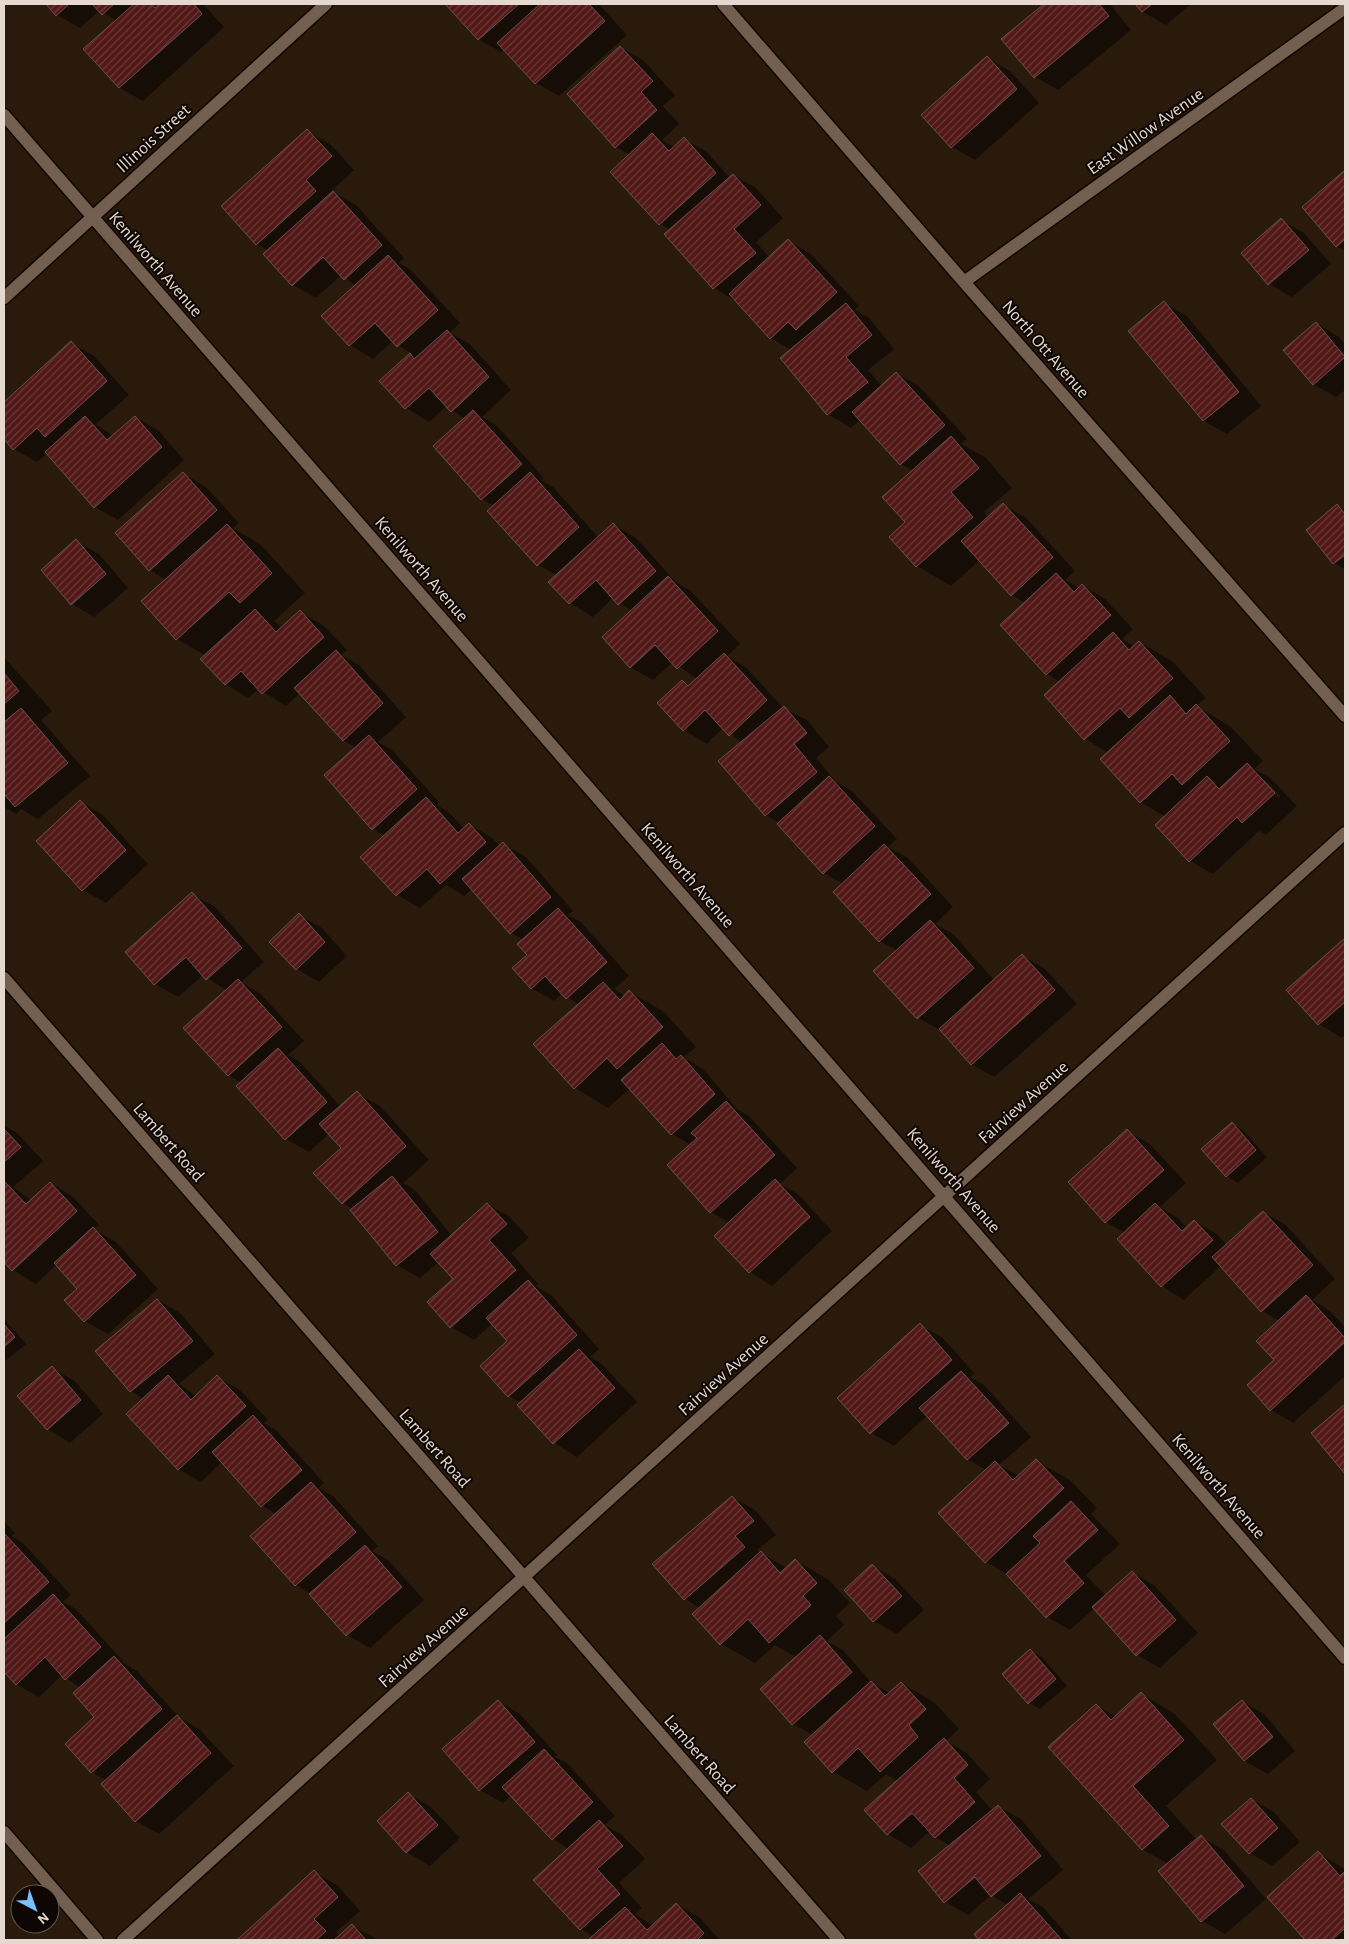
<svg xmlns="http://www.w3.org/2000/svg" width="1349" height="1944" font-family="'Alegreya Sans',sans-serif">
<style>
.shadow{fill:#0007;fill-rule:evenodd}
.building{fill:url(#building-hatch);stroke:#694f4d}
.lines{fill:none;stroke-linecap:round;stroke-linejoin:round}
.minor-casing{stroke:#120500;stroke-width:15}
.minor{stroke:#735f50;stroke-width:12}
.labels{text-anchor:middle;stroke-width:4;stroke-linejoin:round;paint-order:stroke}
.street-label{font-size:18px;fill:#e4d8cf;stroke:#0d0603}
</style>
<defs>
<pattern id="building-hatch" width="6" height="6" patternUnits="userSpaceOnUse" patternTransform="scale(1.25)"><rect width="6" height="6" fill="#521818"/><path d="M-1 1l2-2M0 6l6-6M5 7l2-2" fill="none" stroke="#6b3939"/></pattern>
</defs>
<rect width="100%" height="100%" fill="#2a1a0c"/>
<path class="shadow" d="M47,4L160,6L203,4L224,27L143,101L120,88L85,49L116,21L100,10L80,28L57,15Z
M447,4H599L627,35L559,96L536,83L505,49L501,52L478,39Z
M1046,4H1110L1131,30L1058,90L1035,77L1003,39Z
M1136,4H1191L1166,25L1143,12Z
M620,47L643,60L675,95L663,106L679,124L662,140L675,148L684,139L707,152L730,178L733,175L756,188L783,218L756,242L770,258L789,241L811,254L859,306L855,310L869,318L894,349L868,370L882,386L896,373L919,386L967,439L961,444L985,457L1012,488L984,512L989,518L1003,504L1026,518L1075,571L1065,580L1079,588L1082,585L1105,599L1133,629L1122,639L1135,647L1140,642L1173,662L1206,698L1196,706L1230,726L1263,761L1254,769L1270,778L1297,806L1266,835L1259,831L1213,874L1190,861L1166,817L1140,802L1109,753L1085,739L1060,682L1047,674L1025,603L1012,595L980,560L951,586L917,566L891,537L907,522L913,471L901,464L860,420L851,428L828,414L782,358L792,350L770,338L737,302L714,288L666,234L671,230L660,224L630,155L616,147L568,95ZM1265,780L1280,796L1279,798L1263,782Z
M987,58L1010,71L1039,103L975,160L952,147Z
M307,131L330,144L354,170L328,194L330,196L333,192L356,205L404,258L399,263L411,270L460,323L450,333L470,344L511,390L482,417L496,425L544,478L541,480L553,487L598,537L613,524L636,538L676,582L691,591L740,644L727,656L747,668L783,708L807,720L829,747L816,758L836,782L852,791L897,839L888,847L908,858L953,907L935,924L953,934L995,981L1023,956L1045,969L1077,1004L994,1077L971,1064L942,1031L918,1018L875,971L898,951L880,941L843,884L824,873L780,823L765,815L742,742L723,728L707,744L684,730L659,703L682,682L690,686L697,679L673,662L653,680L630,667L632,611L613,598L593,617L570,603L550,582L557,575L538,565L494,506L482,499L435,446L465,419L447,406L429,422L406,408L381,381L411,354L393,341L373,359L350,345L356,286L341,275L316,298L293,285L265,254L269,251L256,244Z
M1345,172V251L1337,246L1304,207Z
M1281,220L1304,233L1331,264L1292,297L1269,284Z
M1164,303L1187,316L1261,406L1227,434L1204,421L1130,331Z
M1316,323L1339,337L1345,344V390L1336,397L1313,384Z
M71,343L94,356L129,395L96,424L113,436L135,417L158,430L184,460L118,520L95,507L47,453L37,462L14,449L4,438V404Z
M184,474L206,487L239,523L233,528L261,545L305,593L274,621L283,628L300,612L323,625L347,650L341,655L359,665L406,717L378,742L392,750L439,802L437,805L449,812L464,829L469,824L492,838L500,846L503,844L526,857L573,911L568,915L581,922L629,976L614,989L625,996L630,992L663,1011L696,1047L684,1057L704,1070L737,1109L749,1116L797,1168L780,1184L798,1194L832,1231L772,1286L750,1272L730,1223L711,1212L669,1165L691,1145L672,1134L630,1088L608,1108L575,1088L579,1005L563,993L554,1001L531,988L528,955L524,940L511,933L472,889L464,896L446,885L420,908L397,895L385,836L373,829L356,748L343,740L300,693L286,706L259,689L248,698L226,684L202,659L206,656L177,639L166,580L150,570Z
M1338,506L1345,510V569L1334,563Z
M76,541L99,554L128,588L94,617L72,604Z
M4,657L52,711L41,720L90,776L38,819L21,809L16,814L4,807Z
M80,802L103,815L148,864L106,903L83,890Z
M192,894L215,907L264,962L241,982L261,994L304,1041L288,1055L301,1063L341,1107L357,1093L380,1106L429,1160L403,1183L415,1190L452,1236L488,1204L510,1217L529,1238L511,1253L538,1284L535,1286L551,1295L599,1349L590,1357L602,1364L637,1402L577,1457L554,1443L519,1405L521,1403L509,1396V1341L493,1323L474,1340L451,1327L455,1280L439,1262L420,1278L397,1265L353,1209L343,1203V1148L329,1134L309,1152L286,1139L242,1083L228,1075L227,991L203,975L178,997L155,984L127,952Z
M299,915L322,928L347,956L319,982L297,969Z
M1345,940V1000L1323,1019V1022L1345,1003V1035L1342,1038L1319,1024L1288,990Z
M1232,1123L1243,1130L1267,1157L1238,1183L1226,1176Z
M4,1125L17,1133L43,1161L13,1187L32,1201L51,1183L73,1197L99,1225L94,1229L116,1242L158,1289L108,1334L85,1321L79,1289L57,1264L36,1284L13,1270L4,1261Z
M1127,1131L1150,1144L1186,1183L1160,1207L1178,1218L1187,1228L1194,1221L1217,1234L1227,1245L1263,1212L1286,1225L1335,1279L1312,1300L1329,1310L1345,1327V1376L1293,1423L1271,1410L1280,1321L1262,1311L1221,1266L1184,1300L1162,1286L1125,1233L1106,1222Z
M158,1300L180,1313L215,1354L179,1384L196,1396L217,1377L240,1390L268,1420L264,1423L276,1430L324,1483L319,1488L334,1497L378,1546L372,1551L388,1560L424,1600L370,1648L347,1635L311,1594L296,1585L252,1536L277,1514L262,1506L222,1462L201,1482L178,1469L144,1399L131,1391L97,1351Z
M4,1319L26,1344L4,1362Z
M920,1325L943,1338L974,1373L970,1377L984,1385L1031,1437L999,1465L1019,1476L1036,1461L1070,1480L1097,1508L1091,1514L1120,1544L1086,1575L1106,1596L1132,1572L1155,1586L1198,1633L1160,1668L1137,1655L1095,1608L1070,1630L1047,1617L1009,1575L986,1562V1470L968,1459L928,1415L894,1446L871,1433Z
M52,1368L75,1381L103,1414L70,1443L48,1429Z
M1345,1405V1472L1312,1433Z
M732,1497L755,1510L776,1535L757,1550L760,1553L787,1568L795,1560L829,1580L850,1603L836,1616L844,1625L827,1641L843,1650L872,1683L890,1693L901,1683L935,1703L959,1729L946,1741L967,1753L990,1779L976,1792L993,1811L998,1806L1021,1819L1063,1870L1028,1899L1043,1907L1072,1940H981L975,1934L1008,1905L991,1895L968,1915L945,1902L950,1846L936,1837L930,1831L911,1848L888,1834L866,1810L898,1781L886,1774L867,1791L833,1772L813,1735L793,1724L797,1658L775,1645L755,1663L721,1644L700,1608L685,1599L654,1564Z
M4,1521L15,1533L11,1536L23,1543L71,1595L63,1602L76,1609L123,1661L122,1662L137,1671L179,1717L200,1730L234,1766L159,1834L136,1821L107,1781L92,1772L66,1744L96,1717L81,1688L62,1675L39,1697L16,1684L4,1670Z
M873,1566L895,1579L924,1610L897,1634L874,1621Z
M1031,1651L1042,1657L1067,1686L1040,1709L1029,1703Z
M1142,1694L1175,1714L1217,1760L1166,1806L1197,1840L1201,1837L1224,1850L1266,1899L1225,1934L1202,1921L1168,1864L1142,1849L1096,1705L1116,1717Z
M498,1701L521,1715L557,1755L555,1757L567,1763L615,1816L605,1825L622,1835L645,1859L619,1883L642,1908L635,1914L653,1926L676,1904L699,1917L720,1940H590L594,1937L581,1929L535,1880L569,1849L553,1839L512,1795L503,1803L480,1790Z
M1242,1701L1265,1715L1295,1751L1268,1774L1245,1761L1214,1724Z
M408,1794L431,1807L460,1838L430,1866L407,1852L379,1821Z
M1251,1799L1274,1812L1300,1842L1272,1866L1250,1853Z
M1318,1853L1345,1869V1940H1307L1268,1897Z
M314,1872L337,1885L360,1911L336,1932L340,1936L353,1926L378,1940H239Z"/>
<path class="building" d="M46,4H69L56,16Z
M92,4H114L102,15Z
M134,4H152L155,8L160,4H194L202,14L119,88L83,49Z
M445,4H519L478,40Z
M540,4H589L605,21L535,84L497,43Z
M1044,4H1099L1109,16L1034,78L1001,39Z
M1135,4H1152L1142,12Z
M620,46L653,81L641,92L657,110L615,148L567,94Z
M987,56L1017,89L951,148L921,115Z
M307,129L332,156L306,180L316,191L256,245L221,206Z
M652,133L669,151L684,137L716,173L659,225L610,172Z
M1345,170V239L1336,247L1302,207Z
M733,174L761,205L734,229L756,253L713,289L664,234Z
M333,191L382,245L344,280L323,257L292,286L263,254Z
M1281,218L1309,250L1268,285L1241,253Z
M788,239L837,292L796,330L788,322L770,339L729,294Z
M388,255L438,310L397,347L375,323L349,346L321,316Z
M1164,301L1239,392L1203,421L1128,331Z
M846,303L872,335L846,357L868,382L827,415L780,358Z
M1316,322L1345,357L1313,385L1283,350Z
M447,330L489,377L451,412L429,388L405,409L379,381L410,353L414,359Z
M71,341L107,381L45,437L37,428L13,450L4,439V402Z
M896,372L945,425L900,465L852,412Z
M473,410L522,464L481,500L433,446Z
M85,416L107,440L135,416L162,447L94,508L45,452Z
M951,436L979,468L951,492L973,517L916,567L889,537L905,522L882,497Z
M183,472L217,510L149,571L115,533Z
M530,472L579,527L537,566L487,511Z
M1003,503L1053,557L1011,596L961,541Z
M1337,504L1345,514V555L1333,564L1306,530Z
M613,523L656,571L618,605L596,580L569,604L548,582Z
M227,524L272,573L240,603L229,592L176,640L141,601Z
M76,539L106,574L71,605L41,570Z
M1056,573L1074,592L1082,584L1111,615L1046,675L1000,625Z
M668,576L718,631L677,669L655,645L630,668L602,637Z
M255,609L276,632L300,610L324,637L262,694L241,671L225,685L200,659Z
M1113,632L1129,650L1139,641L1173,678L1129,718L1120,708L1084,740L1044,695Z
M336,650L383,703L343,741L294,688Z
M724,653L767,700L729,736L705,710L683,731L657,703L682,680L688,686Z
M4,673L19,691L4,704Z
M1170,695L1186,714L1196,704L1230,741L1182,785L1172,774L1140,803L1100,759Z
M784,706L807,733L794,744L817,772L765,816L718,761Z
M21,708L68,763L15,807L4,794V722Z
M369,735L417,789L372,830L324,775Z
M1247,763L1275,793L1242,823L1237,817L1189,862L1155,825L1207,776L1219,789Z
M829,776L875,826L823,874L777,824Z
M426,797L458,833L469,823L486,842L440,884L427,869L396,896L360,857Z
M80,800L126,850L82,891L36,841Z
M503,842L551,897L510,934L462,879Z
M884,844L931,894L879,942L833,892Z
M192,892L242,948L206,980L186,957L154,985L125,952Z
M558,908L607,962L566,999L545,976L531,989L512,968L527,955L517,944Z
M299,913L325,942L296,970L269,942Z
M930,920L974,968L917,1019L873,971Z
M1345,938V1002L1318,1025L1286,990Z
M1022,954L1055,990L971,1065L939,1029Z
M238,979L282,1027L228,1076L183,1028Z
M603,982L620,1000L629,990L663,1027L617,1069L607,1058L574,1089L533,1044Z
M662,1043L676,1059L681,1055L715,1094L671,1135L621,1080Z
M278,1048L327,1102L285,1140L236,1086Z
M357,1091L406,1146L342,1204L313,1173L341,1148L319,1124Z
M726,1101L775,1155L710,1213L667,1165L697,1138L691,1133Z
M1232,1122L1256,1150L1226,1177L1201,1149Z
M4,1129L21,1147L4,1162Z
M1127,1129L1164,1170L1105,1223L1068,1182Z
M392,1176L438,1232L396,1266L350,1210Z
M775,1179L810,1217L749,1273L714,1236Z
M4,1181L26,1204L50,1182L77,1211L12,1271L4,1262Z
M487,1203L507,1224L489,1240L516,1270L450,1328L427,1302L453,1279L430,1254Z
M1155,1203L1182,1231L1194,1220L1213,1240L1161,1287L1117,1239Z
M1263,1211L1313,1265L1261,1312L1212,1257Z
M93,1227L136,1275L84,1322L64,1300L77,1289L54,1263Z
M528,1280L577,1335L508,1397L480,1366L507,1341L486,1318Z
M1306,1295L1345,1338V1342L1270,1411L1247,1385L1274,1360L1256,1341Z
M157,1299L193,1341L130,1392L95,1351Z
M920,1323L952,1360L870,1434L837,1398Z
M4,1324L15,1337L4,1347Z
M579,1349L615,1388L553,1444L517,1405Z
M52,1366L81,1400L47,1430L17,1396Z
M961,1371L1009,1423L967,1460L919,1408Z
M168,1375L191,1400L217,1375L246,1406L178,1470L126,1414Z
M1345,1404V1474L1311,1433Z
M253,1415L302,1470L261,1507L212,1452Z
M1036,1459L1064,1488L985,1563L938,1513L995,1461L1013,1480Z
M311,1482L356,1532L295,1586L250,1536Z
M732,1496L754,1521L735,1536L745,1547L684,1600L652,1564Z
M1071,1501L1098,1530L1064,1561L1084,1583L1046,1618L1006,1574L1040,1543L1033,1536Z
M4,1533L49,1582L4,1623Z
M365,1545L402,1587L346,1636L309,1594Z
M761,1551L780,1573L795,1559L817,1583L803,1596L811,1605L769,1643L748,1619L720,1645L692,1614Z
M872,1564L902,1596L873,1622L844,1590Z
M1132,1571L1176,1620L1136,1656L1092,1607Z
M53,1594L101,1647L65,1680L45,1657L16,1685L4,1672V1639Z
M820,1635L852,1672L792,1725L760,1689Z
M1030,1649L1056,1679L1028,1704L1002,1674Z
M114,1656L162,1709L91,1773L65,1744L94,1717L73,1693Z
M871,1681L885,1696L901,1682L926,1709L909,1725L918,1737L880,1772L858,1748L832,1773L804,1742Z
M1141,1692L1184,1740L1133,1786L1169,1826L1142,1850L1048,1747L1096,1704L1111,1720Z
M498,1700L535,1742L479,1791L442,1749Z
M1242,1700L1273,1737L1244,1761L1213,1724Z
M177,1715L211,1753L135,1822L101,1784Z
M944,1738L968,1765L954,1778L975,1802L935,1838L912,1813L887,1835L864,1810Z
M544,1749L593,1802L552,1840L502,1787Z
M408,1792L438,1825L406,1853L377,1821Z
M1251,1798L1278,1828L1249,1854L1221,1824Z
M998,1805L1041,1856L991,1897L975,1877L944,1903L918,1871Z
M599,1820L623,1846L597,1869L620,1894L580,1930L533,1880Z
M1201,1835L1244,1886L1201,1922L1158,1871Z
M1318,1851L1340,1876L1345,1871V1928L1332,1940H1305L1267,1897Z
M314,1870L338,1897L314,1919L326,1931L316,1940H237Z
M1020,1893L1062,1940H979L974,1934Z
M676,1903L704,1933L697,1940H588L625,1907L647,1930Z
M352,1924L366,1940H334Z"/>
<g class="lines">
<g class="minor-casing">
<path id="minor" d="M723,4L964,282L1345,716
M4,115L1345,1658
M964,282L1345,8
M4,298L326,4
M4,978L839,1940
M4,1832L97,1940
M123,1940L1345,833"/>
</g>
<use href="#minor" class="minor"/>
</g>
<g class="labels">
<g class="street-label">
<text transform="translate(1145 131) rotate(-35)" y="6">East Willow Avenue</text>
<text transform="translate(153 138) rotate(-42)" y="6">Illinois Street</text>
<text transform="translate(156 264) rotate(49)" y="6">Kenilworth Avenue</text>
<text transform="translate(1046 349) rotate(49)" y="6">North Ott Avenue</text>
<text transform="translate(422 569) rotate(49)" y="6">Kenilworth Avenue</text>
<text transform="translate(688 875) rotate(49)" y="6">Kenilworth Avenue</text>
<text transform="translate(1023 1102) rotate(-42)" y="6">Fairview Avenue</text>
<text transform="translate(169 1142) rotate(49)" y="6">Lambert Road</text>
<text transform="translate(954 1180) rotate(49)" y="6">Kenilworth Avenue</text>
<text transform="translate(723 1374) rotate(-42)" y="6">Fairview Avenue</text>
<text transform="translate(435 1448) rotate(49)" y="6">Lambert Road</text>
<text transform="translate(1219 1486) rotate(49)" y="6">Kenilworth Avenue</text>
<text transform="translate(423 1646) rotate(-42)" y="6">Fairview Avenue</text>
<text transform="translate(700 1754) rotate(49)" y="6">Lambert Road</text>
</g>
</g>
<rect width="1349" height="1944" fill="none" stroke="#e4d8cf" stroke-width="10"/>
<g transform="translate(35 1909) rotate(139)"><circle r="24" fill="#0d0603" stroke="#635a55"/>
<path d="M0-4L9 19L0 12L-9 19Z" fill="#79bff8"/>
<text y="-8" font-size="14" font-weight="bold" text-anchor="middle" fill="#e4d8cf">N</text>
</g>
</svg>
